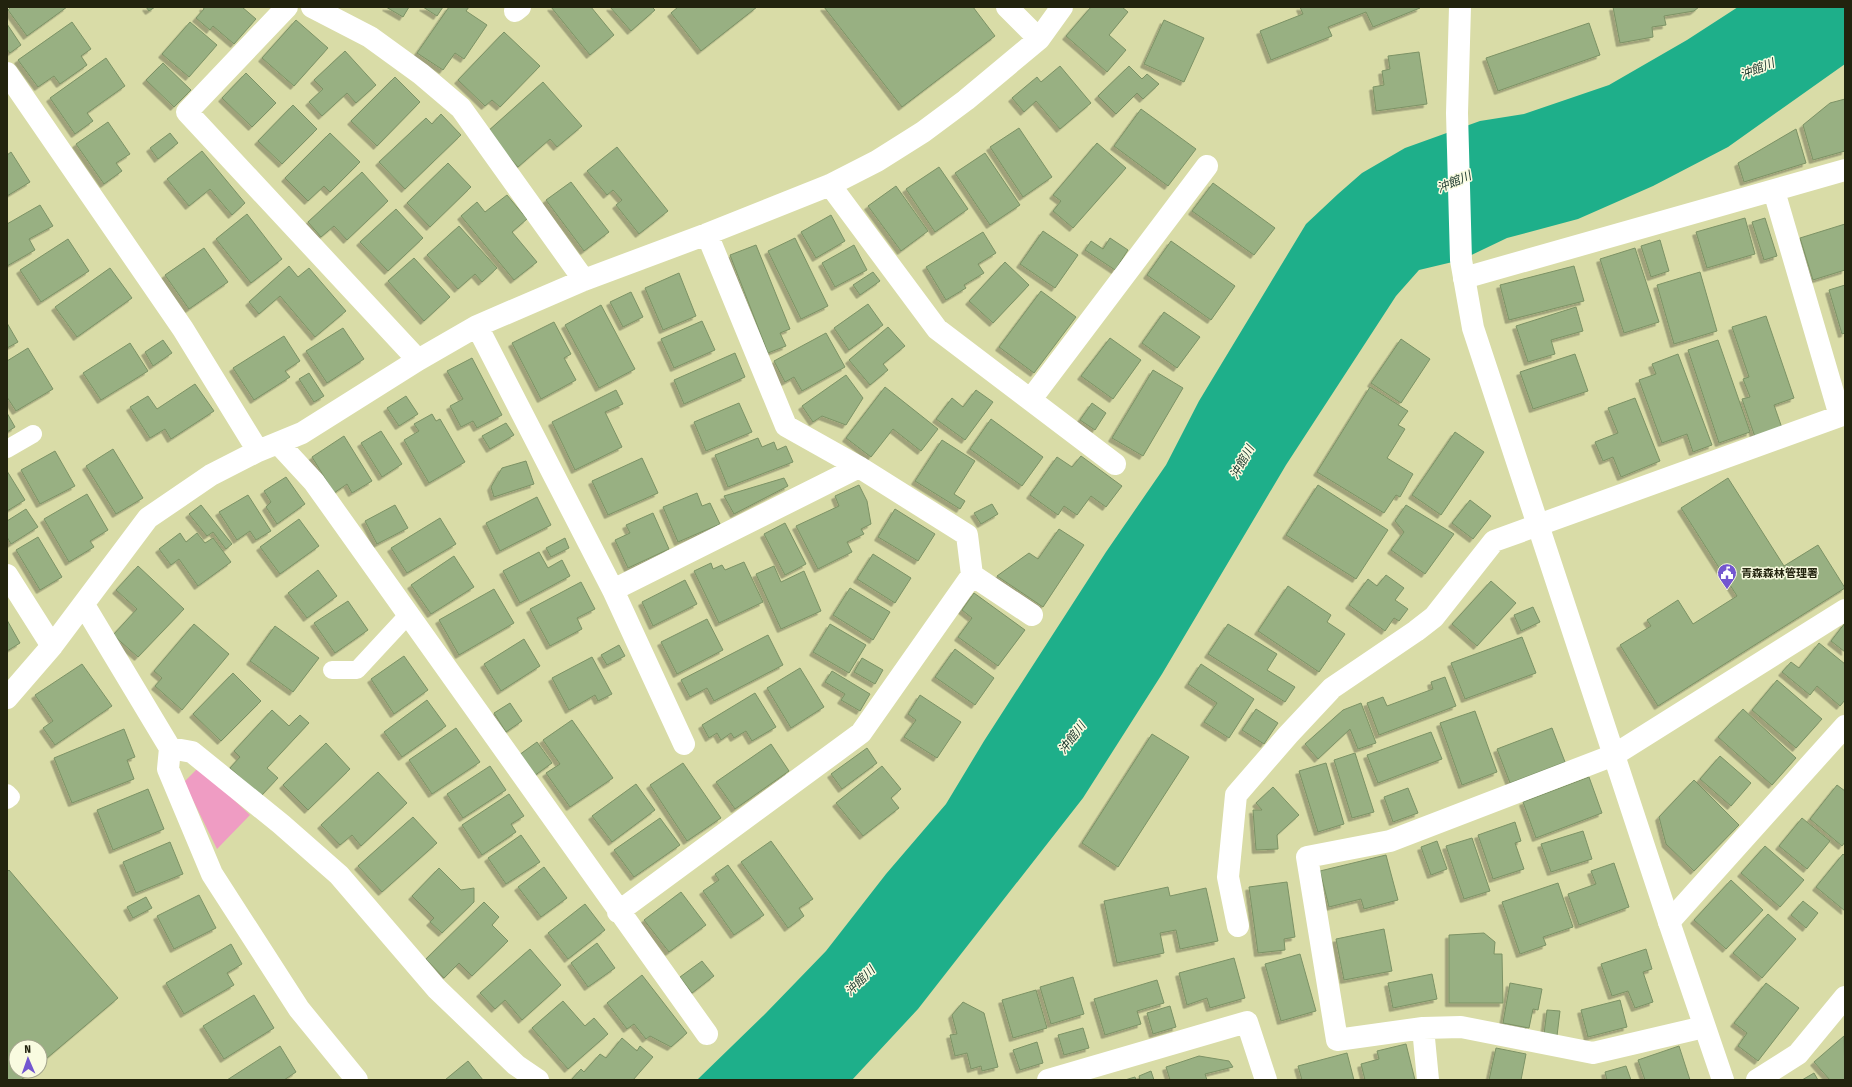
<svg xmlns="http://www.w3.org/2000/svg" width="1852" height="1087" font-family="'Fira Sans Condensed','Noto Sans JP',sans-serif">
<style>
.green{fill:#ef9cc3}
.water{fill:#1eaf8a}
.building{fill:#98b082;stroke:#7c9265;filter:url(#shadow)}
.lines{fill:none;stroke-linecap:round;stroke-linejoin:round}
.lane{stroke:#fff;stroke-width:18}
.street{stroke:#fff;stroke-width:22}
.secondary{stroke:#fff;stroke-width:22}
.labels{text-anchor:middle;stroke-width:3;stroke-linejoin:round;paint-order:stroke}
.poi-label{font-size:11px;font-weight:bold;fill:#22230e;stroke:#f9fbe0;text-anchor:start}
.water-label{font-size:12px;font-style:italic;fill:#1d392f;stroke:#f9fbe0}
</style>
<defs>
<filter id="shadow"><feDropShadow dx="-3.5" dy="3.5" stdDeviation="0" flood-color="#0004"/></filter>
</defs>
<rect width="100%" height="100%" fill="#d9dca7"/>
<path class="green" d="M199,767L250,815L217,849L184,782Z"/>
<path class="water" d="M1738,7H1845V64L1728,147L1653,186L1578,219L1507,238L1461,260L1419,270L1396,296L1286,465L1162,674L1083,798L918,1009L852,1080H697L766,1013L826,951L886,874L946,804L984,741L1106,552L1166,465L1199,401L1306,224L1338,194L1362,173L1405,148L1480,121L1524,114L1609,85L1687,40Z"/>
<path class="building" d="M11,7H67L27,36L8,10Z
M146,7H155L149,11Z
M203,7H242L256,19L234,44L213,26L210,30L196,18L204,9Z
M386,7H409L403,17Z
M423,7H443L437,16Z
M449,7H469L466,11L487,25L464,59L455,53L443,70L417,53Z
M551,7H591L614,35L590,55Z
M610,7H652L655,10L631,31Z
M678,7H757L701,51L671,13Z
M824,7H973L995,36L902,107Z
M1091,7H1122L1128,12L1109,35L1126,50L1107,72L1066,36Z
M1300,7H1420V8L1373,27L1366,12L1328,27L1332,36L1271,60L1260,31L1303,14Z
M1613,7H1699L1694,11L1664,16L1666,25L1652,27L1653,37L1620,43Z
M296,20L328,48L294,86L262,58Z
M1164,20L1204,38L1184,82L1144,64Z
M72,22L91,49L81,56L87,65L60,84L54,76L38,87L18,60Z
M190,22L217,45L189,77L162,54Z
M1589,23L1600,55L1498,91L1486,58Z
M7,24L21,45L10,53L7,49Z
M504,32L540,66L500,107L492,100L485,106L458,80Z
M345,51L376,85L356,103L347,93L322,116L309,102L323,89L314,80Z
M1419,52L1427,104L1376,111L1373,87L1384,85L1382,71L1390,69L1388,56Z
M106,58L125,86L87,113L93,121L75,134L50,98Z
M163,63L191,90L174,107L146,80Z
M1060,66L1091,103L1060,129L1036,101L1024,112L1012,98L1037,77L1041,82Z
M1129,66L1142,79L1147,74L1159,84L1143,99L1137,93L1116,114L1098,96Z
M246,73L276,103L252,127L222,98Z
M395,77L420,102L377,146L351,121Z
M543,82L582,126L557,147L550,139L518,167L487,132Z
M1845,99V151L1813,160L1803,125L1830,103Z
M293,105L317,129L282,164L258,141Z
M1141,109L1196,149L1168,186L1114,146Z
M441,114L461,135L405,189L379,162L426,118L432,124Z
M108,122L130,154L116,163L122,171L104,184L76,144Z
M1019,128L1052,177L1023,197L990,147Z
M1796,129L1806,163L1744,182L1738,163Z
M170,133L178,143L158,159L150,148Z
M330,133L360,162L330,192L324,186L308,201L285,178Z
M1097,143L1126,168L1073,228L1053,211L1061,201L1053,195Z
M617,147L668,211L639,234L616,205L622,200L613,190L607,195L587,171Z
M202,151L245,203L232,215L210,189L189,206L167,179Z
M11,152L30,182L7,196V155Z
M985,153L1020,205L990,225L955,173Z
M448,163L471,187L430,227L407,203Z
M939,167L968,209L935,232L906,189Z
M362,172L388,201L347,240L334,226L321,237L308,222Z
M571,182L609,232L584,251L546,200Z
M1213,183L1275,228L1254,255L1192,211Z
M896,186L928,231L901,251L868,206Z
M507,195L527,219L512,232L537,262L514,280L461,216L477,202L485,212Z
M40,205L53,226L29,239L35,250L7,266V224Z
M396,209L423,238L388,271L360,242Z
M247,214L282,259L251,283L216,239Z
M831,215L845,241L816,258L801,232Z
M1745,218L1755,254L1707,268L1696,232Z
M1765,218L1777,256L1764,260L1752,222Z
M1845,224V270L1813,280L1800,238Z
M459,226L497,268L482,282L475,274L458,289L427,255Z
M1043,231L1078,255L1055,288L1020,264Z
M983,232L996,253L978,264L984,273L964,285L966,288L946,300L926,267Z
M795,238L828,306L801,319L768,251Z
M1110,238L1128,250L1115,270L1085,250L1091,241L1103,249Z
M68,239L89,271L41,302L20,270Z
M1660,240L1669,271L1651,277L1641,246Z
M1171,241L1235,286L1211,320L1147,275Z
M756,245L790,329L780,333L786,346L768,353L730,255Z
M854,245L867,270L835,287L822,263Z
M204,248L228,282L189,309L165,275Z
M1635,248L1659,322L1624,333L1600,259Z
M414,258L450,297L424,321L388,281Z
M1005,262L1029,285L993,323L969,301Z
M289,266L298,277L309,268L346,311L315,337L280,296L259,314L249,302Z
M1574,266L1584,301L1509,320L1500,285Z
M110,268L132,298L77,337L55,307Z
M873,272L880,281L860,295L853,285Z
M1700,272L1717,331L1674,344L1657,285Z
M679,273L696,316L663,330L645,288Z
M1845,285V333L1842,334L1829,290Z
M1041,291L1076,317L1034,373L999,347Z
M631,292L643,317L623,327L610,302Z
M868,304L883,325L849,350L834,328Z
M601,305L635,369L599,388L565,325Z
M1576,307L1583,331L1551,340L1555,354L1528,362L1516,326Z
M1164,312L1200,337L1177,368L1142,343Z
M1766,316L1794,398L1774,405L1782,428L1755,437L1742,399L1750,397L1743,379L1749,377L1732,327Z
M702,321L715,350L674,368L661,339Z
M554,322L571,354L564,358L576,380L541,399L512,343Z
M7,323L18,342L7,348Z
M888,327L905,346L883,364L888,370L870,385L849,360Z
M343,328L364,359L327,383L306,351Z
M826,333L845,367L802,391L794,377L785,382L774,361Z
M284,336L300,361L285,371L290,377L254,400L233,368Z
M1110,338L1141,360L1113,399L1081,376Z
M1401,339L1430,359L1401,403L1371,383Z
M163,340L172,353L153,366L145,352Z
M1718,340L1750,432L1719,443L1688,350Z
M130,343L148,371L101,400L83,373Z
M28,348L53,389L16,411L7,397V361Z
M735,353L745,377L684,404L674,380Z
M1575,354L1588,391L1533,409L1520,372Z
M1678,354L1712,445L1693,452L1687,434L1662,443L1639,380L1656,374L1652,364Z
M472,358L502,415L477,428L473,421L461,427L450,406L463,399L447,371Z
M1153,370L1183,388L1143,456L1112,438Z
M309,373L324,396L314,402L299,379Z
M846,375L863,398L846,425L822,416L813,422L802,406Z
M195,384L214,411L171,439L165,429L150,438L130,407L148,396L157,409Z
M885,387L938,429L921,451L893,429L871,457L846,438Z
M1370,387L1408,411L1398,425L1405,429L1387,458L1413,474L1400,497L1396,495L1384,513L1317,472Z
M616,390L623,404L605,412L622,447L575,470L552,422Z
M976,390L993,402L965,440L936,419L952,398L963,407Z
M406,396L418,414L399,426L387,408Z
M1635,398L1660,461L1621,477L1613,457L1603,461L1595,442L1618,433L1608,408Z
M739,403L752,432L706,451L694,422Z
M1092,403L1106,413L1095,430L1080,420Z
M7,413L15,427L7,432Z
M432,414L436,421L440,419L465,462L429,483L404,440L419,431L414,424Z
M991,419L1043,457L1022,486L970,449Z
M506,423L514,435L490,449L482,436Z
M381,431L402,464L382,477L361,443Z
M1455,432L1484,452L1441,515L1412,495Z
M344,436L372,481L352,493L347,484L334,493L312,457Z
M758,438L762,447L774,442L777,450L786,446L793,462L728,487L715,455Z
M942,440L975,461L954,494L965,501L960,509L915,481Z
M113,449L143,498L116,514L86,466Z
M55,451L75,486L40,504L21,470Z
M1081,456L1122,486L1106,507L1091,496L1077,515L1064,506L1058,515L1030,495L1057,457L1072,467Z
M642,458L658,493L608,515L592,481Z
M526,461L534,484L494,497L491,487L502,468Z
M7,471L25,500L7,511Z
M286,477L305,504L277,524L266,507L271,502L264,491Z
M784,478L788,486L734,514L724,496Z
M1728,478L1784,566L1818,545L1845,588L1658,706L1620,645L1651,626L1647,620L1678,600L1693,624L1737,596L1681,508Z
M859,485L867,501L871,524L861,529L864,534L847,542L852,552L818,569L796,526L839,506L835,496Z
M1318,485L1388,530L1356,579L1286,535Z
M697,493L702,506L710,503L720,524L678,542L663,507Z
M87,494L108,530L90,541L94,547L69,562L44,519Z
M248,495L271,531L256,540L250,531L237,540L219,512Z
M537,497L551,525L500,551L486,523Z
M1470,500L1491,516L1473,539L1452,523Z
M992,504L998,514L981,524L974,513Z
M201,505L232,544L226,549L213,532L207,536L189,514Z
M395,505L408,528L377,544L365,521Z
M1406,505L1454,534L1425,574L1391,550L1404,532L1395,521Z
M26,509L38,527L11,544L7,537V521Z
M895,509L935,534L918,561L878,537Z
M653,513L669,549L628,568L615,540L630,533L626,525Z
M440,518L456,544L407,573L391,548Z
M299,519L319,546L280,574L260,547Z
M785,523L806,564L785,575L764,534Z
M1059,529L1084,545L1043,607L997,576L1029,553L1038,559Z
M180,533L186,542L197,533L205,543L213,538L231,562L198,586L179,559L171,565L159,549Z
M38,537L62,577L40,590L16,550Z
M565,538L569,548L551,557L546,548Z
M539,552L548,568L562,560L570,576L520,603L503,571Z
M873,554L911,578L895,603L857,579Z
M454,556L474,587L431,614L411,585Z
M744,562L763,602L719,623L694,571L711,563L713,569L722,565L725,570Z
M138,566L184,609L138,657L113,635L137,609L116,590Z
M774,566L781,582L804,571L821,611L781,629L756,574Z
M318,570L337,596L307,618L288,593Z
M1386,575L1404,588L1395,600L1408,609L1399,621L1394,618L1385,631L1349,605L1368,579L1377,586Z
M685,580L697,604L653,626L642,602Z
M1491,581L1516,603L1477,646L1452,624Z
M581,582L595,609L577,618L582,629L550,646L530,609Z
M1288,586L1331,615L1327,622L1345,634L1319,672L1258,631Z
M850,588L890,612L873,640L833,615Z
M494,589L514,623L459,655L439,620Z
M974,593L1025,630L998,666L958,637L972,618L962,610Z
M348,601L368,630L335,653L314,623Z
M1533,607L1540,622L1521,631L1514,615Z
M707,619L723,650L677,674L661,642Z
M7,620L20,643L7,651Z
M1845,623V652L1831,641Z
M194,624L229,654L182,710L155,686L162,678L154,671Z
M830,624L866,645L849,673L813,652Z
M1228,624L1277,654L1267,670L1295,687L1285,702L1208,654Z
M275,626L319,658L293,692L250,661Z
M768,635L783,665L714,701L707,688L690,697L681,680Z
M1522,637L1536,673L1465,699L1451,663Z
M524,639L540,666L501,691L484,664Z
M1819,643L1845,664V700L1840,706L1817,686L1810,695L1782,672L1791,662L1799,668Z
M619,645L625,656L607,665L601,655Z
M955,649L994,678L975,705L935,677Z
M404,656L428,690L394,714L371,679Z
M592,657L612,694L598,701L595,695L569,710L552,678Z
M862,658L883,670L875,684L854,672Z
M82,664L112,706L55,745L43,728L53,721L35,695Z
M1201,664L1254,699L1229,738L1204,722L1217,703L1188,684Z
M800,668L824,707L791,728L767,688Z
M832,671L870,694L860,711L841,700L845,694L825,682Z
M233,673L261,701L221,741L193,714Z
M1445,677L1456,706L1379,735L1367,703L1383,697L1387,706L1433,689L1431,682Z
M1777,680L1822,719L1796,748L1752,710Z
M755,693L776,727L752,741L746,731L734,738L731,733L721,740L717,733L709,738L702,725Z
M920,695L961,722L937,758L904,737L916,720L908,714Z
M427,700L446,726L402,757L384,732Z
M510,703L522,721L506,732L494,713Z
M1361,703L1376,743L1358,749L1350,729L1318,759L1305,744L1343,710Z
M1256,709L1278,723L1264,744L1242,730Z
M1743,709L1796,758L1772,785L1718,737Z
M272,710L289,726L300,715L309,723L267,768L278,778L261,796L230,768L240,757L234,751Z
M1475,711L1497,772L1462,785L1440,723Z
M572,720L613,778L570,807L546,773L560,764L543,740Z
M456,728L480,762L432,794L409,760Z
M1552,728L1565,762L1510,783L1497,749Z
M124,729L135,757L127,760L134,779L72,803L54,758Z
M1431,732L1442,759L1378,783L1367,755Z
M1152,734L1189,757L1118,867L1082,843Z
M537,742L552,763L534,776L519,755Z
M326,743L350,769L308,810L283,785Z
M771,744L789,771L735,809L716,782Z
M867,748L877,763L842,789L831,774Z
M1355,753L1374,812L1352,818L1334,760Z
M1720,756L1751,783L1731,806L1700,779Z
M683,763L721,818L687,841L650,785Z
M1326,763L1344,824L1318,832L1299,771Z
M490,766L506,790L463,818L447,794Z
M882,766L901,789L891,798L899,808L863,836L836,803Z
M378,772L407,803L361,846L352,835L340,845L321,825Z
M1589,777L1602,813L1536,838L1523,802Z
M1694,780L1739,825L1694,871L1666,844L1659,817Z
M636,784L655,810L612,842L592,816Z
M1837,785L1845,791V842L1842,846L1810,819Z
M1273,787L1299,815L1277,835L1278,849L1256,850L1253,810H1262L1256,803Z
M1408,788L1418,813L1393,822L1384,797Z
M148,789L164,829L113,850L97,810Z
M509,794L524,816L511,824L516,832L482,855L462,825Z
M413,817L437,843L382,892L358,866Z
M660,818L680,845L634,877L614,850Z
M1802,818L1830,841L1807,869L1779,846Z
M1515,822L1521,841L1515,843L1524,869L1493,879L1478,835Z
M1583,831L1592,859L1551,872L1541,844Z
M521,835L540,862L506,884L488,858Z
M1472,838L1490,891L1464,899L1446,846Z
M771,841L813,899L799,908L804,916L788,928L741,862Z
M1437,841L1447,869L1431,875L1421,847Z
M170,842L183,874L136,893L123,862Z
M1765,846L1804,880L1780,907L1741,873Z
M1843,854L1845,856V911L1816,887Z
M1386,855L1398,900L1364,909L1361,899L1329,907L1320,871Z
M1614,863L1629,907L1579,925L1568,894L1596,884L1591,871Z
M728,865L764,915L734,935L703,891L719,880L715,874Z
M544,867L567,898L541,917L518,887Z
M439,868L461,890L474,888V902L442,933L430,922L434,918L412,896Z
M9,870L118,998L40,1064V1047H16V1071H32L21,1080H7V872Z
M1731,880L1763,910L1726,949L1694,920Z
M1287,882L1295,937L1284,939L1285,950L1258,953L1249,887Z
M1558,883L1573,927L1543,937L1546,945L1520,954L1502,902Z
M1168,887L1170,896L1206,888L1218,941L1180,949L1176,930L1160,933L1164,953L1117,963L1104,901Z
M681,892L706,925L669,952L644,920Z
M199,895L216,928L174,949L157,916Z
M146,897L152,908L133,918L127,907Z
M1803,901L1818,913L1806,928L1791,915Z
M484,902L499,917L492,925L508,941L472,976L459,963L444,978L426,959Z
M585,904L605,930L568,959L548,933Z
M1768,914L1796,939L1762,978L1733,953Z
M1384,929L1392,971L1344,980L1336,939Z
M1484,933L1495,942L1494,954H1502L1503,1003H1449V935Z
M597,943L615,968L588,987L571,963Z
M231,944L242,964L227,973L234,985L184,1014L166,983Z
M530,949L561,985L522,1020L505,1000L495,1009L480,993Z
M1646,949L1652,969L1643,972L1653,1002L1635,1008L1628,991L1612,996L1601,964Z
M1300,954L1316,1011L1281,1021L1265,964Z
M1234,958L1245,998L1210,1008L1207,998L1187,1005L1179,973Z
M702,961L714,976L692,993L680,977Z
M1432,974L1437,999L1393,1008L1388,983Z
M642,975L687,1033L671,1047L650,1036L646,1039L634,1024L627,1029L607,1003Z
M1073,977L1084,1014L1051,1024L1040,987Z
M1157,980L1164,1003L1137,1011L1141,1024L1105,1035L1094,999Z
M1510,983L1542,989L1538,1010L1533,1009L1529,1028L1503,1023Z
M1766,983L1799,1008L1758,1061L1738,1046L1747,1033L1734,1023Z
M1036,990L1047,1028L1013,1038L1002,1000Z
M254,995L274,1028L224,1059L203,1026Z
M1620,1000L1627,1027L1588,1037L1581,1010Z
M563,1001L585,1026L594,1018L608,1034L568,1069L532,1028Z
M963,1002L984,1013L998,1067L982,1071L981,1066L971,1069L967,1053L955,1056L950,1035L957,1034L952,1015Z
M1170,1006L1176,1027L1153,1034L1147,1013Z
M1547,1010L1560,1011L1557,1036L1544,1034Z
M1083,1028L1089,1048L1064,1055L1058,1035Z
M1844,1036L1845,1080H1830L1814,1062Z
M622,1038L637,1051L640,1046L653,1057L633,1080H571L581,1069L584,1072L600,1054L606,1058Z
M1037,1042L1043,1063L1020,1070L1013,1050Z
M1406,1044L1415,1080H1365L1361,1064L1379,1059L1377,1051Z
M280,1046L296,1072L284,1080H227Z
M1679,1046L1690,1080H1645L1638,1060Z
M1496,1048L1526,1054L1521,1080H1489Z
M1347,1053L1354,1080H1302L1298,1066Z
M1199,1056L1229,1061L1233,1067L1205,1074L1207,1080H1170L1166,1067Z
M468,1061L483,1080H445Z
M1626,1066L1631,1080H1607L1605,1072Z
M1151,1071L1154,1080H1140L1139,1076Z
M1814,1073L1818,1080H1802Z
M1135,1077L1136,1080H1125Z"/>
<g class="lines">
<path class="lane" d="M7,449L33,434
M332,670H357L408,615
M7,793L11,797L7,800"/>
<path class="street" d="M287,7L187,112L418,360
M312,7L370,37L421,74L461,108L584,280
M1007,7L1039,39
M515,11L520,7
M7,73L183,329L258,451
M830,185L937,329L1115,464
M1464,278L1845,170
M477,326L613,590L684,744
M1031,399L1207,166
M278,443L314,482L707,1034
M7,575L52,646
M972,575L1032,615
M613,590L859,467
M84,605L170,748L168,769L212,874L299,1009L357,1080
M7,698L52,646L148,518L211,475L258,451L302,433L418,360L477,326L584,280L707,234L830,185L877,161L923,132L966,100L1039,39L1062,7
M170,748L192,752L281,824L339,875L437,989L516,1065L538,1080
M618,912L861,733L972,575L967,535L859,467L786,426L707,234
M1669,922L1845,726
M1238,926L1228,877L1236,795L1288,735L1332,688L1416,631L1434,617L1494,541L1840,416L1774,191
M1704,1027L1593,1053L1461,1027L1423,1028L1337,1040L1307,857L1390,841L1614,755L1845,610
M1423,1028L1428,1080
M1048,1080L1247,1022L1266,1080
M1757,1080L1798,1054L1845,997"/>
<path class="secondary" d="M1460,7L1457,113L1461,260L1473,328L1669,922L1723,1080"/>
</g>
<defs>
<g id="civic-pin" transform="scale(1)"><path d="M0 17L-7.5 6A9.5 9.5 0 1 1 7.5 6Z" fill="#7357d0" stroke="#f9fbe0"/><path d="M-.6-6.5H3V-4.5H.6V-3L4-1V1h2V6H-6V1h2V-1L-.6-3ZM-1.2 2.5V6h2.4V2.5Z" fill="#fff"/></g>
</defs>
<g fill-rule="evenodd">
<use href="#civic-pin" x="1727" y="573"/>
</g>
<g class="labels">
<g class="poi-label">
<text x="1741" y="577">青森森林管理署</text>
</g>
<g class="water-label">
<text transform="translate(1757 69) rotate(-21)" y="4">沖館川</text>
<text transform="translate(1454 182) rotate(-23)" y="4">沖館川</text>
<text transform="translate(1242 462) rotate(-61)" y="4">沖館川</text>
<text transform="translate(1072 738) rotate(-53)" y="4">沖館川</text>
<text transform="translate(860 981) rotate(-45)" y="4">沖館川</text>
</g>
</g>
<rect width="1852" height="1087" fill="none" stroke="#22230e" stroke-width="16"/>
<g transform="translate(28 1059) rotate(358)"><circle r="19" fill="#f9fbe0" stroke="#a3a58c"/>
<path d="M0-3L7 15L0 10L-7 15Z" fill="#7357d0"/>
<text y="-6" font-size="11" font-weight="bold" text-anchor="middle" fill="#22230e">N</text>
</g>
</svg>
